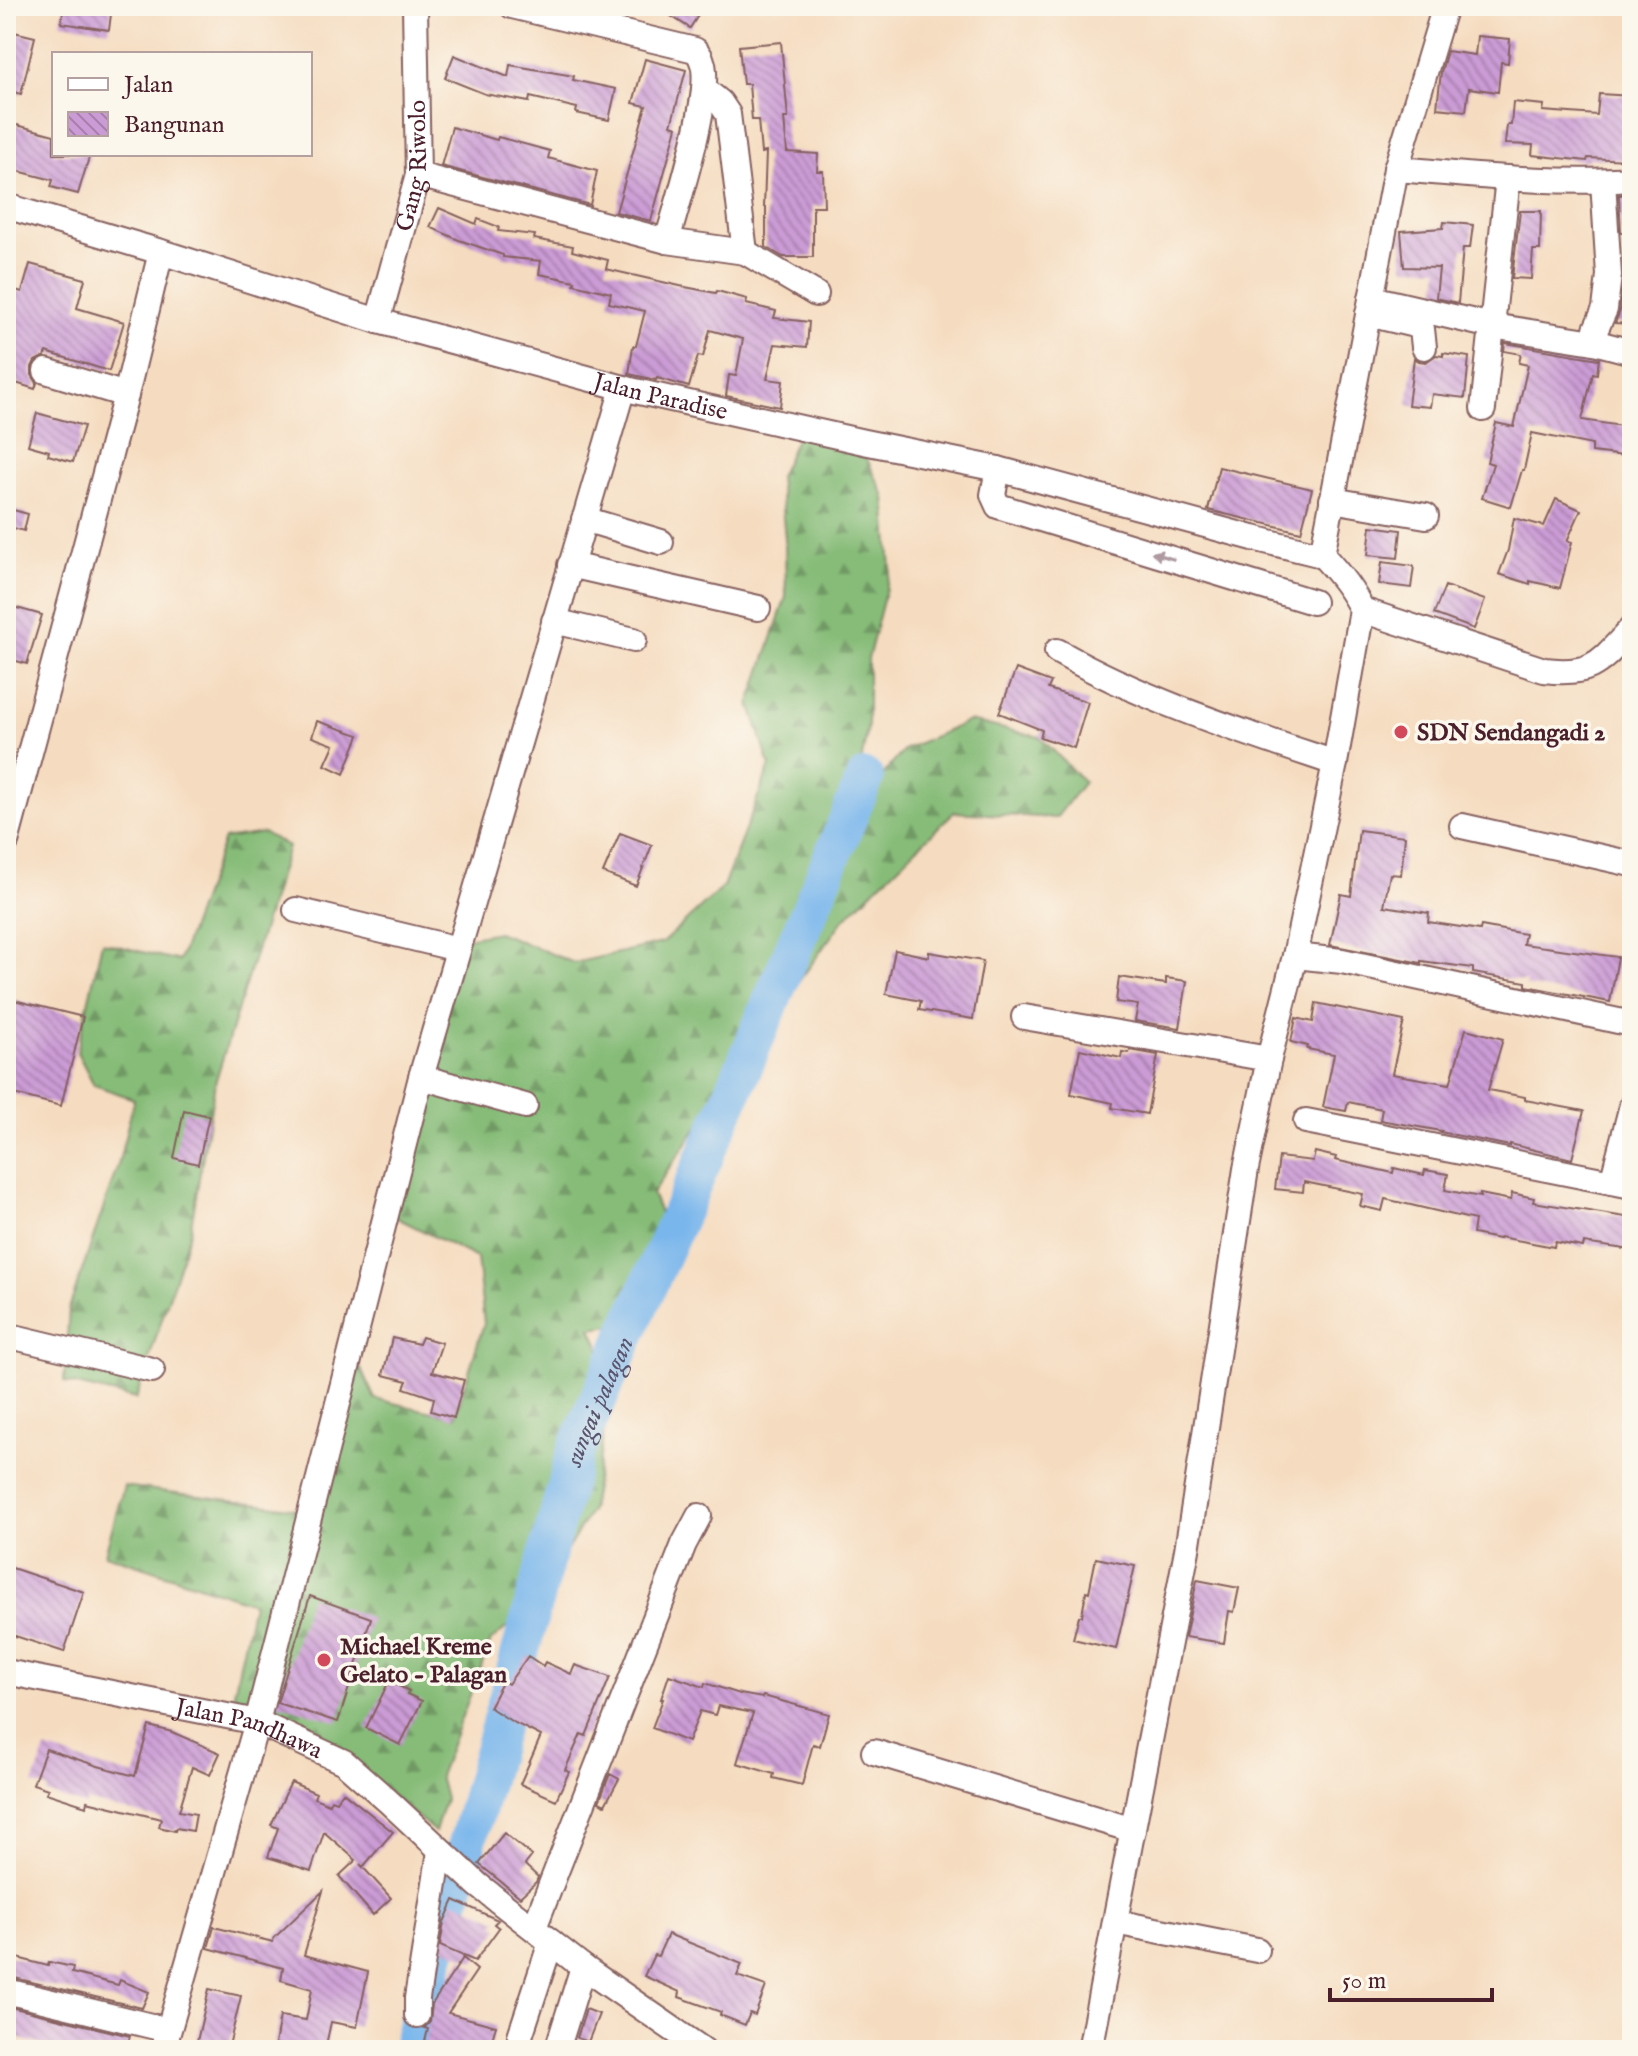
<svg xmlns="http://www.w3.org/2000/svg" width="1638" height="2056" font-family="'IM FELL English',serif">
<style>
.forest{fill:url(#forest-firs);stroke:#686e52;stroke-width:2}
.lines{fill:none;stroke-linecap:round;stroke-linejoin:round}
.river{stroke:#79b6ec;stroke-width:38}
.building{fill:url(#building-back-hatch)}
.minor-casing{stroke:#86615f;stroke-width:28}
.minor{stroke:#fff;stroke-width:24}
.oneway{fill:#ae9aa0}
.poi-dot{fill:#d1495b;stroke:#fbf7ec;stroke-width:3}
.labels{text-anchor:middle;stroke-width:7;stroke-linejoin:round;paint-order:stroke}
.street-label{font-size:24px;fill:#4a1f2b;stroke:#fbf7ec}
.poi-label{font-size:24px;font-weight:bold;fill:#4a1f2b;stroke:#fbf7ec;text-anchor:start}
.water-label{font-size:26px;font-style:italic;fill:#5a546f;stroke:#fbf7ec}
</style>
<defs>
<pattern id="forest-firs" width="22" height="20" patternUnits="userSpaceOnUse" patternTransform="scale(2)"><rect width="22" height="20" fill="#86bc78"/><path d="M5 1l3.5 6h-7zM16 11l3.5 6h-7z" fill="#709863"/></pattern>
<pattern id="building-back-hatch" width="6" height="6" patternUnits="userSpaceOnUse" patternTransform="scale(2)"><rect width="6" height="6" fill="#cb9bd5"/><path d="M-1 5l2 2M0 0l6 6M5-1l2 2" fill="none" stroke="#a77ead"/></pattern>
</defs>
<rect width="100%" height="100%" fill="#fbf7ec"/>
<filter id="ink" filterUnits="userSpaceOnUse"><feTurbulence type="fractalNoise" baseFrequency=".0125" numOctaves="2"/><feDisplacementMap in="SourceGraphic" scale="16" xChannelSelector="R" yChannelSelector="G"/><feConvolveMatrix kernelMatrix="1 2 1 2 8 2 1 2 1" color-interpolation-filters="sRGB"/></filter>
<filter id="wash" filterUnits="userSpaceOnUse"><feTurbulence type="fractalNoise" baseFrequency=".006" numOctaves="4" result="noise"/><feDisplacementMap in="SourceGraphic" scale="32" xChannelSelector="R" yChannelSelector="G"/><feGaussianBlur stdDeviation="1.8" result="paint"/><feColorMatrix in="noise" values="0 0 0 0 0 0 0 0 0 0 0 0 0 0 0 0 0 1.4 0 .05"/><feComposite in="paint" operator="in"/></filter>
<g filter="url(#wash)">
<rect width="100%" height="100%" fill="#f5dcc0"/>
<path class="forest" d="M801,428L867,459L885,497L891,569L868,659V725L852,811L905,749L969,721L1040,737L1084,782L1056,818L954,812L843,920L745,1057L652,1194L670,1236L643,1321L591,1328L613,1379L591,1510L536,1602L491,1641L439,1776L445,1799L435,1832L327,1740L232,1702L253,1603L105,1554L124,1486L306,1510L356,1358L375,1399L455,1417L484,1323L477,1258L391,1215L466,938L498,932L574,963L662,943L723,887L770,766L750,703L786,597L785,538L779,477Z
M264,833L288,847L215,1083L190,1232L136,1399L64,1382L69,1309L119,1162L134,1099L94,1085L77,1052L102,942L179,961L224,839Z"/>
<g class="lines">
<path class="river" id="s1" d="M410,2050L576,1450L729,1102L865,778"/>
</g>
<g id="blocks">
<path class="building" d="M64,6H112L109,30L61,23Z
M655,6H704L690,28Z
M10,31L35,37L21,94L6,90V48Z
M1477,36L1510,39L1508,63L1501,62L1498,92L1469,88L1466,111L1437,108L1441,72L1447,51L1475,55Z
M781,42L788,118H784L787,152L818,154L817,171H823L824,206H813V257H783L766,247V207H764L766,152L761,153L758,120H752L749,84H743L739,46Z
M454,55L508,77L510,65L574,76L573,80L616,89L609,120L576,113L577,108L530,97L529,102L485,94L445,78Z
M645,59L686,70L671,125L677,127L651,221L616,212L646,106L633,103Z
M1599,94L1632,96V120H1630L1628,160L1588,158L1587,161L1532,155L1533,145L1505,144L1507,125H1511L1513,102L1544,105L1543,111L1597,115Z
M13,124L54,135V154H90L78,194L51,187L53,180L6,168V152Z
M452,127L497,140L498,137L550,151L548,158L597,171L590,205L441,166Z
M1632,194V234L1621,232L1619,195Z
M439,208L476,224L478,219L499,227L498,231L535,235L534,239L573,246L572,251L608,260L606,269L680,286L716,293L717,291L747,299L746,304L776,311L774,318L809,322L807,347L775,344L767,379L783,381L780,407L726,396L729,375L736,376L743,339L710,330L703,357L698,356L689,387L657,378L656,380L629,374L633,346H636L645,311L609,303L611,293L574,284L575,281L539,274L541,261L503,257V255L459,240L430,227Z
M1520,211H1541L1540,250H1533L1531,279L1512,278Z
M1444,222L1473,225L1470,248H1463L1458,303L1436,298L1439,268L1404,267L1401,231L1443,228Z
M30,264L85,279L77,308L124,322L109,371L46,352L45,356L35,361L32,367V375L37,383L35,389L6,380V355L10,342L6,340V287L22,292Z
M1624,275H1632V324L1615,323L1620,311Z
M1505,343L1599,359L1597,374L1593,373L1582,420L1628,427L1624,456L1592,452V445L1532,433L1524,470H1522L1511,507L1482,498L1493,464L1487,462L1496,423L1514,427L1528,365L1519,363L1521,354L1504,351Z
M1443,353L1469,357L1465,398L1432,394L1430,407L1408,405L1414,358L1419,361L1426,362L1436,355L1443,356Z
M37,413L84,426L73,462L48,455L49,451L28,445Z
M1219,467L1312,489L1301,532L1208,510Z
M1556,499L1581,510L1567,541L1572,542L1560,588L1530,581V584L1499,574L1508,550L1514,518L1544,526Z
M6,508L28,514L24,531L6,526Z
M1371,526L1401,530L1398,558L1368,555Z
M1382,562L1414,566L1411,588L1379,584Z
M1445,586L1485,600L1474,629L1434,614Z
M6,605L42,615L27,664L6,658Z
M1016,669L1051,682L1048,689L1088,702L1074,748L1040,737L1042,730L999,713Z
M317,721L359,735L344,774L325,765L334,745L312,737Z
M1359,830L1405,836L1401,875L1390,874L1384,906L1429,913L1428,922L1480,930L1481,926L1525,934L1523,944L1618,957L1610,1002L1526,986V982L1473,973V968L1421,961V963L1330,945L1341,894L1351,896Z
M620,833L652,845L636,886L603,873Z
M895,950L929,957V952L983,961L973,1019L919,1010L921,1001L886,994Z
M1119,977L1166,984V978L1187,981L1180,1028L1135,1021L1138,1005L1116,1002Z
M6,998L83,1017L61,1106L6,1092Z
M1316,1003L1404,1021L1392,1074L1450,1084L1466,1029L1503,1039L1488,1090L1525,1097V1100L1584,1111L1572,1159L1510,1144V1146L1440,1132L1441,1131L1380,1120L1382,1109L1348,1102L1346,1111L1323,1107L1334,1054L1307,1049L1308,1046L1291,1042L1296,1018L1313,1022Z
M1080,1049L1121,1058L1122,1052L1129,1053L1130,1050L1158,1055L1147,1114L1112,1108L1113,1103L1071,1094Z
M184,1110L209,1116L198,1164L174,1158Z
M1315,1152L1336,1157L1335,1160L1393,1173L1394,1168L1424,1175L1425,1170L1448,1174L1445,1190L1480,1197V1194L1511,1200L1512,1193L1534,1198L1533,1202L1632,1218V1250L1584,1243L1583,1247L1555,1242L1554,1247L1500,1237L1499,1239L1473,1234L1475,1220L1385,1199L1382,1211L1360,1206L1363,1194L1304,1182L1303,1192L1275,1189L1279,1157L1313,1161Z
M422,1337L442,1343L432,1372L464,1380L454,1418L431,1411L434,1398L404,1388L407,1381L383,1375L392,1338L419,1344Z
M1096,1558L1135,1566L1116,1649L1073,1639L1079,1616H1082L1086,1591L1089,1592Z
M6,1566L84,1592L64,1652L6,1633Z
M1197,1580L1239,1588L1234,1612L1229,1611L1224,1643L1185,1637Z
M310,1596L371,1618L338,1722L277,1703Z
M528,1656L543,1666L545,1662L571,1674L575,1665L610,1677L586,1736L581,1734L565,1770L569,1772L556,1800L520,1784L541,1736L511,1721L489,1707L503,1681L508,1684Z
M669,1675L704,1687L705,1683L740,1694L762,1698L763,1696L829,1714L820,1746L813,1744L802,1785L773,1778L774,1774L737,1763L753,1713L718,1706L715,1715L700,1711L688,1742L652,1728L663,1699H661Z
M389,1681L409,1691L407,1694L422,1701L400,1745L366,1728Z
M149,1726L172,1732L220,1753L210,1775L192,1767L179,1811L196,1814L193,1831L176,1828L175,1831L159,1827L161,1819L87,1801L86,1806L46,1793L48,1789L33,1784L46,1749L98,1766L135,1776Z
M610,1774L619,1779L605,1805L599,1802Z
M291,1782L316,1793L314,1798L329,1804L331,1799L336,1801L343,1792L393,1832L363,1867L360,1864L391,1898L373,1915L339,1876L356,1860L324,1832L311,1871L268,1857L278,1828L271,1825Z
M504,1833L532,1856L525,1865L538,1877L536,1882L520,1897L479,1864Z
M323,1891L304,1955L368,1972L357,2027L331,2022L325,2050H274L280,2016L306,2020L312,1989L281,1980L283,1968L208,1948L214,1927L273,1942L274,1938Z
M454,1900L498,1920L494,1924L499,1928L475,1961L440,1946L444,1922Z
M668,1934L742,1964L737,1976L766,1986L755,2015L750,2013L745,2025L720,2015L721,2012L679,1997L680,1992L644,1976L654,1955L658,1956Z
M6,1955L48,1966L49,1962L73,1967L72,1973L118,1985L120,1980L149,1992L142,2008L6,1976Z
M463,1958L477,1970L448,2013L496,2026L489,2050H423L428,2029L424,2028L430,2022L432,2004Z
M209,1989L241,1996L228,2050H195Z
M6,2006L130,2036L126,2050H60L6,2035Z
M586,2009L599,2014L588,2042L577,2038Z"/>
</g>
</g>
<g filter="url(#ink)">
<use href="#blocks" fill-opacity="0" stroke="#86615f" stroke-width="2"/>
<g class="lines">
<g class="minor-casing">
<g id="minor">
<path d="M512,6L695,50C698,53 701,57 702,61C714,90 677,205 667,241"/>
<path d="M704,89L720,102L728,114L745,252"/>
<path d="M1396,169C1474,175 1553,185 1632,179"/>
<path d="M418,175L667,241L745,252L816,294"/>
<path id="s2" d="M6,206L161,252L378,321L635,391L864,442L998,469L1253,538L1322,555"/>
<path d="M1371,298L1492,326L1594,342L1632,352"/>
<path d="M1368,314L1415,325L1422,329L1424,347"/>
<path id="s3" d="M378,321L418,175L415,6"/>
<path d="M1594,342L1596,329L1605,309L1609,275L1603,181"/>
<path d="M46,371L126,395"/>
<path d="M1483,409L1508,178"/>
<path d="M998,469L993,495L998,506L1313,602"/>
<path d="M1332,500L1426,516"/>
<path d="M584,519L661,542"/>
<path d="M1322,555L1396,169L1445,6"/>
<path d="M570,565L758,608"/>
<path d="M1362,610L1544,670C1594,676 1600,662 1632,628"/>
<path d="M554,621L634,640"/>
<path d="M1057,651C1145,701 1240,731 1335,763"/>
<path d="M1462,826L1632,864"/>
<path d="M6,842L126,395L161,252"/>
<path d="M296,910L458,949"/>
<path d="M1295,956L1342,961L1632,1024"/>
<path d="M1024,1017L1269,1059"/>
<path d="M421,1077L525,1106"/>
<path d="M1306,1121L1632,1186"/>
<path d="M1612,1182L1632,1105"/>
<path d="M6,1335L152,1370"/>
<path id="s4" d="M6,1672L257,1722L344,1762L388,1801L478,1885L583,1967L703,2050"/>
<path d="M874,1752L1133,1830"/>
<path d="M1115,1922L1257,1950"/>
<path d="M534,1928L684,1544L699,1516"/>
<path d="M6,1991L168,2030"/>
<path d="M417,2015V1998L440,1851"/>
<path d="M520,2036L551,1942"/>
<path d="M163,2050L257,1722L421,1077L623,388"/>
<path d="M557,2050L583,1967"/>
<path d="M1090,2050L1187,1550L1246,1169L1269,1059L1295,956L1335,763L1362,610C1352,589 1338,572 1322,555"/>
</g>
</g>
<use href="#minor" class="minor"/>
</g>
<defs><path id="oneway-solid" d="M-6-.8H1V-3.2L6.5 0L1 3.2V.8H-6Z" transform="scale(2)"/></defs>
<use class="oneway" href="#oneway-solid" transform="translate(1163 556) rotate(-163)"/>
</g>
<g class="poi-dot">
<circle cx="1401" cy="732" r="8"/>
<circle cx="324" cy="1660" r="8"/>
</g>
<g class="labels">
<g class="street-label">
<text dy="8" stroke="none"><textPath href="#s3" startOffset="160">Gang Riwolo</textPath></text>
<text dy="8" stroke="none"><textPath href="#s2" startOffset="682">Jalan Paradise</textPath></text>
<text dy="8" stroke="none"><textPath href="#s4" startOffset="250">Jalan Pandhawa</textPath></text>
</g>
<g class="poi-label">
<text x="1417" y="740">SDN Sendangadi 2</text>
<text x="340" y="1654">Michael Kreme<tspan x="340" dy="28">Gelato - Palagan</tspan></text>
</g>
<g class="water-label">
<text dy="9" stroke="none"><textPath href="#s1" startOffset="676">sungai palagan</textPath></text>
</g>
</g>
<rect width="1638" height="2056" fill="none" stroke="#fbf7ec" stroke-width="32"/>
<rect x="52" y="52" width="260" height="104" fill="#fbf7ec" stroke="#b4a19f" stroke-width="2"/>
<rect x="68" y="78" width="40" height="12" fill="#ffffff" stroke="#b4a19f" stroke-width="2"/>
<text x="124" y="92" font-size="24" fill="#4a1f2b">Jalan</text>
<rect x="68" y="112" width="40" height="24" fill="url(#building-back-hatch)" stroke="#b4a19f" stroke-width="2"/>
<text x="124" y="132" font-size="24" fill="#4a1f2b">Bangunan</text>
<path d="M1330 1988v12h162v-12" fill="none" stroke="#4a1f2b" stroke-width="4"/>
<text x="1342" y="1988" font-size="24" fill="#4a1f2b" stroke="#fbf7ec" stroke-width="6" paint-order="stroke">50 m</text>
</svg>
